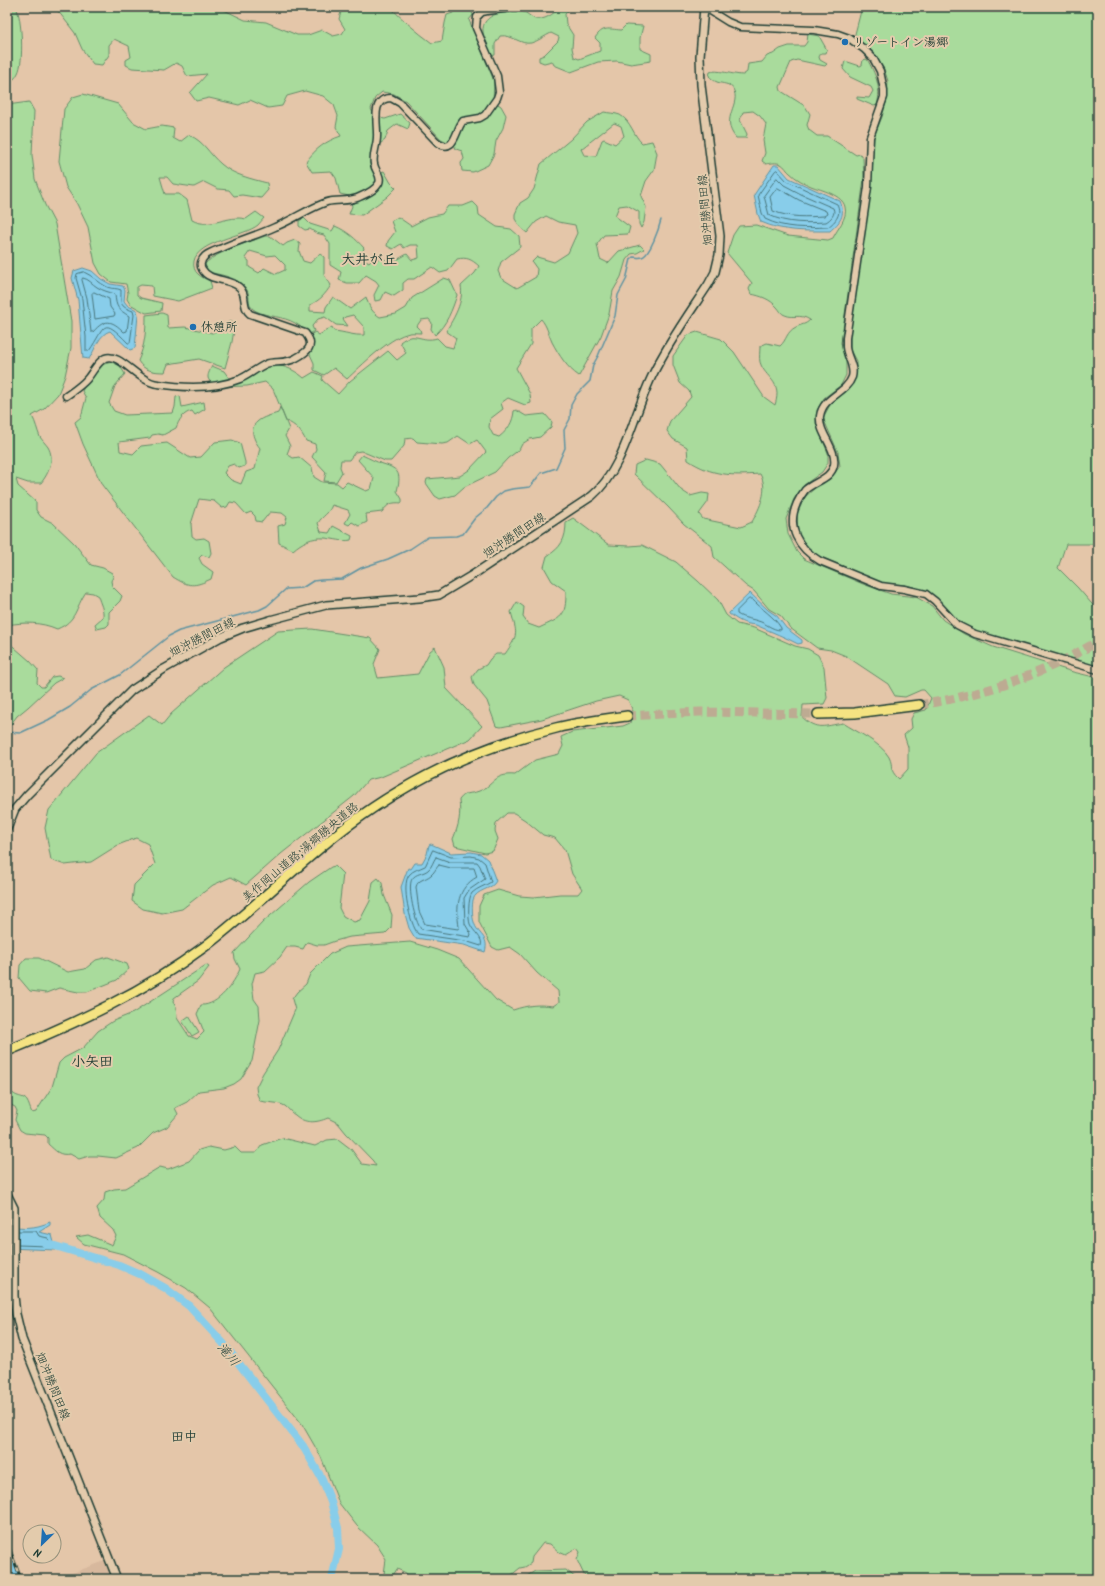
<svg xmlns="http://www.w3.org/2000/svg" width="1105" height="1586" font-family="Kalam,'Klee One',sans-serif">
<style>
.built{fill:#d7b89d}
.green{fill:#a9db9c;stroke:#648c68;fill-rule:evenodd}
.water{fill:#88cdea;stroke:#5e93a1}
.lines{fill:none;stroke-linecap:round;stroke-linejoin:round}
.shore{stroke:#49777d;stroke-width:1}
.stream{stroke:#5e93a1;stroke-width:1.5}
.river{stroke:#88cdea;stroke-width:8}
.motorway-tunnel{stroke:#bdab92;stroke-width:9;stroke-dasharray:9 4.5;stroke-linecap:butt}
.tertiary-casing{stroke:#1f3d34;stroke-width:9}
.secondary-casing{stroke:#1f3d34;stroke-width:10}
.motorway-casing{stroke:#1f3d34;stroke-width:12}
.tertiary{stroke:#e3cbac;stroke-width:6}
.secondary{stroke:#e3cbac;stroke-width:7}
.motorway{stroke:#f4e382;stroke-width:9}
.rail-casing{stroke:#1f3d34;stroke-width:3}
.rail{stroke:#e3cbac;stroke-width:1.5;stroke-dasharray:4.5;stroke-linecap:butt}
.poi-dot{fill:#1f6fb2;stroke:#e3cbac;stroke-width:1.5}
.labels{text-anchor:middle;stroke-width:4;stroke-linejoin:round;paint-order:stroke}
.poi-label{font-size:12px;font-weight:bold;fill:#1f3d34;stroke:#e3cbac;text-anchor:start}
.street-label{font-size:12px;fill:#1f3d34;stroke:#e3cbac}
.water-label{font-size:13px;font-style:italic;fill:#24443d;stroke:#e3cbac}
.neighbourhood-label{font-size:13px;font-weight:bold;fill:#1f3d34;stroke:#e3cbac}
.quarter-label{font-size:14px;font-weight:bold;fill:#1f3d34;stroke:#e3cbac}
</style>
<rect width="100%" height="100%" fill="#e4c6a9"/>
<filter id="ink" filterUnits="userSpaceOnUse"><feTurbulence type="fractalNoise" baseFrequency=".025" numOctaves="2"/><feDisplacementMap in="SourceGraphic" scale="8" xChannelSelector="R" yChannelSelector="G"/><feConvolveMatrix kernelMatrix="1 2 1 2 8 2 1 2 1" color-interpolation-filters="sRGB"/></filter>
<g filter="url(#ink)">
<path class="built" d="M105,1561L112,1579H56Z"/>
<path class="green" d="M7,7H16C22,18 24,62 18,73C16,78 11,82 7,85Z
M57,7H218L245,20L266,22L297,35H308L322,30L333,36L342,34L345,29L339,19L341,12L345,7H390C403,20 417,32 432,43L442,41L445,23L447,15L453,13L455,7H470L473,15L469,20L494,81L493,101L501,106L506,115L503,128L496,141L494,154L488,165L473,172L462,171L461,163L464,159L462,151L456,149L452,140L447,142L441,139L406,101L394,94L382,92L375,98L371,109L375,117L385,119L400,114L410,123L408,129L397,124L388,131L385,140L372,150L370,164L376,174L384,171L391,183L396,188L387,197L362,215L349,214L352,206L349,196L340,194L336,178L331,171L312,172L306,162C315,149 326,141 341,136L336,127L338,116L334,105L323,96L305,91L287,96L282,106L268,108L250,100L239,105L209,98L196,101L190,93L207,74L187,76L182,66L176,63L164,70L132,68L126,65V60L131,57L129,46L114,39L109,45V55L102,65L93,64L82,49L75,33L58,11Z
M559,7H571L565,14L566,24L573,35L572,48L574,57L579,59L600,51V43L595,38C603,26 608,29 621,30L626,25L643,26L640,38V49L651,54V61L631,64L617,61L598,62L571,72L554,65L552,61L544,63L539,61V57L544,55L558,41L559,37L551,33C545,36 538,41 531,43C520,45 512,34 500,36L495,44V55L491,56C489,49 484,40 483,32C481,13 508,10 521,11C527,12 530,17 535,19C543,21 555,14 559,7Z
M862,7H1098V544H1066L1058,568L1078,588L1098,611V667L977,631L959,622L931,593L907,585L882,583L814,554L803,543L798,532L797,514L805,497L817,486L830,479L840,466L838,452L823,418L831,403L850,387L856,375V361L850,350V335L870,197L874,136L882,117L887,99L888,81L884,69L875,55L857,38L855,34Z
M808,34L819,36L827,50L826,53H821L819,57L820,60L827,64L825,66L797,60L791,62L780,87L781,91L805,106L810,114L807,125L809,130L817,136H827L856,155L860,154L863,158L864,179L841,343L846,362V375L841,385L824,398L817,410L816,423L828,453V463L822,472L804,485L794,499L786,519L788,534L797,552L804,559L863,584L891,594L916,597L932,606L943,620L964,634L993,647L1073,672L1094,677L1098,676V1579H586L577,1560L580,1552L577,1548L566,1555L559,1552L550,1544L543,1543L532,1557L531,1563L525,1567L520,1568L509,1577V1579H412L406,1573L397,1569L392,1577L393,1579H385L384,1574L386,1559L377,1545L357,1526L339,1503L321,1457L302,1424L210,1308L186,1288L158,1272L123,1254L84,1244L76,1237L88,1235L112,1245L116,1236L113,1230L100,1218L97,1208L104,1200L105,1192L114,1189L125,1188L160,1167L168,1169L189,1161L199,1150L209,1147L224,1150L235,1147L241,1153H256L262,1145L282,1138L315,1146L327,1140L338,1139L351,1149L362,1164L376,1166L373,1161L346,1133L338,1123L328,1118C316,1123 305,1124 295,1115C291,1113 289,1109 285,1106C278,1102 268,1103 260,1101L257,1094L256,1087L263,1073L278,1050L295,1010L292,999L297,992L306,984L310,974L330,954L346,947L410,942L437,950L459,959L496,1000L513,1010C528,1005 538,1004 553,1006L559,1002L558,991L537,973L520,954L510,947L498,950L492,947L479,922V906L484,895L498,890L519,896L534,897L560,894H578L582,889L572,874L565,850L555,838L543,835L525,820L514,813H507L496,823L495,831L498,839L493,851L485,853L455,846L453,839C459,825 461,815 459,800C466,791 469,795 479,791C495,785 493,773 515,775L535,760L559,754L563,746L561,737L572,732L623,726L630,723L632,709L628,700L619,696L596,701L542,719L501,727L496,726L487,701L474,685L472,677L478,669L486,665L490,659L496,654H505C519,634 517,634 511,612L517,602L524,607L523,617L528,624L539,628C562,617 566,618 566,591L552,581L544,567L547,556C561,548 566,539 566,522L573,518L609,545L630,546L642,545L676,562L698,581L718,600L726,615L737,624L754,628L795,646L808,649L818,655L824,667L827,698L824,704L803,705L802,717C817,731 824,726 843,723C857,732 881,743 889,757C894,767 888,769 899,779L908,769V747L904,735L912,728L911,719L914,713L926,710L931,698L924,690H921L905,697L895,696L888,684L846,656L831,650L817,648L790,628L781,616L769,609L754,591L746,586L714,557L712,546L684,524L668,507L634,474L635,465L646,460L660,464L681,490L690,496L702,493L709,494L708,502L699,514L703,519L741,527L752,522C760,507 769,490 760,474C732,476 712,476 688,460L687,447L673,439L667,431L670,421L691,397L689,391L680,383L673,365V356L688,335L697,332L721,339L734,352L764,397L775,405C783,380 765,379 760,362C759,358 760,351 760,346L767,343L780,346C787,340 786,332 796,327C802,324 805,325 810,320C799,313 794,319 785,315C781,314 780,310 777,307C770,299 761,296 751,294L749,289L752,283L727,253L733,235L739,226L756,225L788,236L828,240L833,238C837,229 848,218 845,207C843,195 821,190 811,186C804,183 796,179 790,173C787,171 785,166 781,164C776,162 772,163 766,164L762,161L765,153L763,140L766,124L760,116L753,111L743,112L740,120L747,134L746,138H736C719,118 742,104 733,89C730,83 722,84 717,82C714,81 711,78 709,76L710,72C716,69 734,75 743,75L747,72L748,64L762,62L767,56L773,54L780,49L789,46H804L807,42Z
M867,59C875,73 882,88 877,105L874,106L857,99V97L869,98L873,91L871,87L850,77L843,69L845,61L860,66L862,65L863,60Z
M83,94L118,104L133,122L146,129L162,126L174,128L173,138L180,142L189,135C205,142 208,153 221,164C233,175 252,179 267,183L268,190L261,198L242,195L234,196L229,190L218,189L204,182L194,187L173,184L167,177H160L165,194H179L187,200L192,220C210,230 228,214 246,219L256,212L264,218C262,220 260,223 258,225C245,236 198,241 194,261C192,273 201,277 210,281L212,288L178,301L153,296L152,286L141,285L137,287V295L141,298L162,303L161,311L146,313L130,304L127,299L128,293L126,284L111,282L101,274L95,263L88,227L77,204L66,187L59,161L64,109L73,97Z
M29,102L34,111L32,155L35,179L45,205L55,224L71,321V348L65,376L58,394L44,409L32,416C36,423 37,430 40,437C42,440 45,443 48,447C55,459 49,473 41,483H28L16,479L18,486L36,502V510L41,517L53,523L74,543L91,565L103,568L112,573L113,577L111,581L112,586L122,596L120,601L109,612V624L106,627L97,629L95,624L103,617C104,609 100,604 98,596L93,593L86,592C75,608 77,621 57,629C41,622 24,622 7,625V105Z
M604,112C608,113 615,113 620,115C631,121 633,135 642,143L652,141L657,153L654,170L646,181L641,196L646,207L644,222L641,228L639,224V212L627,205L619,206L615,216L630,227L628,234L604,235L597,244L600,259L608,263L619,251L640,245L644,249L637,253L631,254L626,260L621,277L613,291L609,314L601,336L579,376C567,368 559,355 552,342C548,333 547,326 541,319L531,329V344L516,368L530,394L531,403L525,405L508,398L501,403L503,409L490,419L489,427L493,435L499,437C508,430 513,422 514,411L516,410L526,416L545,414L552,422L551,427L540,437L530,439L522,444L519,450L508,458L495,472L464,487L455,495L440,499L435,496L426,483L427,479L460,476L469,470L486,452L477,440L470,444L458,436L448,443L442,444L417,442L413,438L405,439L404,446L391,461H385L361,451L355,452L349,460H341L340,467L342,472L336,482L324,481L326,472L312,457L316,449L315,444L306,441C301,431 296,425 286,421L273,389L265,382L247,386L217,387C206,379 206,378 212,366L224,371L229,378L234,382C238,381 244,380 249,378C254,375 258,370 264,367C278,362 294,369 304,378L314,372L323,376L322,380L338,394L350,381L388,351L397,360L406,353L400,342C415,330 421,343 437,338L445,346L453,348L456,338L446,331C454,318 464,301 461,286L475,273L479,266C471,259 467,257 457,259L448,271L440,273L432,267L414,279H408L403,283V290L394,296L385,292L381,300L375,301L374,295L379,285L376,281L366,275L359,283H347L339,280L341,272L330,265V244L324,235L316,233L310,229L305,230L299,226V221L304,218L310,224L332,231L335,226C347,231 356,239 364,248L361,257L369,262L373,258L395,261L407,254L412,260L419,258L418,245H410L404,248L401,244L393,249L387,246L388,241L395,232L391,221L398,217L411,226L428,217L442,214L448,206H463L473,202L478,207L479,215L497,227L511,229L519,236L520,247L501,262L498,271L501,278L517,288L536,277L537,269L532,262L537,257L554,262L568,253L577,233L575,225L558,222L546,216L536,222L527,233L521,228L515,219V214L520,203L528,198L534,189L541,164L571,139L587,122ZM614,123L621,126L624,136L615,144L604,139L602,140L596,156L584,155L581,149Z
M265,236H270L283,246L287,243L295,240L300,244L299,251L303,261L310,263L320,254L324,257V275L331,285C325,295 320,300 310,305V311L325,312L326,307L333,297L350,309L366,297C369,307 372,312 380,317L396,314L406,308L412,298L444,278L450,280L457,295C452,310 447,324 435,335L431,329L432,323L429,319L421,320L417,326L420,329L421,333C416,333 410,332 406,334C388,339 361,366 347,379L334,368L324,375L314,370V363L309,352L310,335L315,332L319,335L332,327L334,331C345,332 354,336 364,335V327L353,315L345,317L343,319L348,326L336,325L325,317L318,319L312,326L314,331L309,335C305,330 300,326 295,323C283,316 268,317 256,311C246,306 251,297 247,290C239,277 221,275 208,272L205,264C217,251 248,243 265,236ZM250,251L267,256L275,255L285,265V270L276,274L264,268L259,273L249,267V261L245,258Z
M162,313L167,315L168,328L185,327L212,333L218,330L230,321L235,324L232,342L225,368L199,359L168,364L165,372C154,372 144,371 138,361C145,345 146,332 146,315Z
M112,362L120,366L125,374L115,386L109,403L114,411L125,415L173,413L175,407L176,397L180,396L182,407L204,402L205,409L195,415L192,411C183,413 179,420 176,428L163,435L158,434L152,435L150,438L119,442L120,451L133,454L141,446L167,443L190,458L201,457L215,442L232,440L240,443L245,462V466L239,468L234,464L228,466L224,473L231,480L241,484L246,472L255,469L260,448C255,442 248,429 257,422C262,417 272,415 278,413L280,407L289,429L285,436L290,446L287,454L293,458L299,457L312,468L314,477L322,482L337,483L342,487L347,482L366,491L371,489L374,478L358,460L362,455C369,458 376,462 383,464C400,469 401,475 397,491L402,499V503C391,502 388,504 382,512L366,514L367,522L359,526L352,522L349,525L345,523L350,514L348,510L332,505C328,515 323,515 318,523L321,532L329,533L333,526L352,536L351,540C342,542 335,539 325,538C312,537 302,542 293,550L279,543L278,526L285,524L287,517L282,513L270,512L262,522L256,521L255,516L251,512L246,514L236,503L230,502L227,507L222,508L214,501L199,499L191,524L192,536L196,539L204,538L209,541L211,553L209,557L202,555L199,558L202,564L213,572L211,579C194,587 189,587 173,577L102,485L83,444L75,422L81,417L86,398L82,391L85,385L104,364Z
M312,629L370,638L380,649L374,664L378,678L418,674L430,651L435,647L444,667L446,688L482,726L470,739L381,777L368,780L354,796L281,854L246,885L231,877L213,885L182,909L162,913L143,909L132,901L134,885L155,864L148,844L136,838L118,845L91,862L65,865L51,860L45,828L49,810L96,753L149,715L162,725L171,714L224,667L278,631Z
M7,641L30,661L38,670L37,683L41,687H44L52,677L58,676L63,678L54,683L28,707L17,716L11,724L7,726Z
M335,866L343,874L339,908L343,916L354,922L360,920L370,901L373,882L378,878L382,883L384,895L392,915L391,928L385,934L350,937L335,941L324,945H317L307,942L303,949L295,947H287L280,957L265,971L255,973L252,984L254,999L259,1006L260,1020L252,1061L241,1079L234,1084L224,1088L199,1091L187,1102L175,1108L178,1114L167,1127L153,1133L138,1148L116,1158L98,1156H89L79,1159L70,1154C59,1156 56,1151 48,1144V1138L45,1135L25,1133L20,1130L15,1120L17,1111L15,1107L7,1103V1086C15,1100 22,1094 27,1101C29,1104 30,1109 32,1113L36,1112L52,1087L59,1063L64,1058L83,1048L98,1031L113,1021L133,1013L206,965L209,967L198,981L174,998L173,1002L176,1007L177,1018L189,1036L197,1039L204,1032L197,1014L201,1005C218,1006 234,983 240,969L235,959L234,953L263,922L309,882L331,867Z
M108,957L127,964L129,969L117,980L87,992H78L59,988L46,993L30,991L19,978L20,965L26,958H39L68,972L85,969L96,960Z
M189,1016L199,1032L192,1036L182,1021Z
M566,1570L577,1579H522L535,1571Z"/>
<path class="water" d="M774,165H778L789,178L840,201C846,216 840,222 830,231C806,231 784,232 761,222L758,214L754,195Z
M83,268L92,271L101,279L110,284L123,286L125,290L124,301L128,306L137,310L138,315L135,348L130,350L110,331C99,334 95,350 89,359L83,358L78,300L72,278L74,271Z
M750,593L768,610L777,616L786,628L802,640V643L798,644C785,637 772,632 758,626C755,624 752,625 749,624C742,623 735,618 729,614V613Z
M431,844L451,853L471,852L481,854L488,860L496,881C492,890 476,889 473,900C472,905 472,917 474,922C477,935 490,936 485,952L464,945L415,938L409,928L405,914L401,887L408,868L411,869L415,863H422L427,854L429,845Z
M50,1222V1225L39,1232L52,1235L56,1250L7,1248V1226C24,1228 34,1229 50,1222Z"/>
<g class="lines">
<path class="shore" d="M777,170L787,181L837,204C842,214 836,221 828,227C806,228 785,229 765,219L762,213L758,195L775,171Z
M777,178L784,185L801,194L833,208C836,214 831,219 826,222C807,223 787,224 769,215L764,196Z
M778,188L799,200L826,211L827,214L824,216C807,217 789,218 773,211L770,197L776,189Z
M84,272C93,276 99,283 107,287C112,289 117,288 121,290C121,304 119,306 133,311L134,315L130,343H128C101,315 106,327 89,351H86V337L82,299L76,278L77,274Z
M83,278C89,279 92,284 97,287C103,291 109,292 115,294C116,308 118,309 129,316L127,331L124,332C112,320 105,318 93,332H91L87,298L82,280Z
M94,292L109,299L110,307L115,314L114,316L95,319L92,294Z
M749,599H752C761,609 774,616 781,628V630C772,630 766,623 758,621C749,618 745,619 737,614V611Z
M433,850L451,857L471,856L479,858L485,863L491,882C485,886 477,888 472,893C468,898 468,918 470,924C473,932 484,938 481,946L465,941L418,934C410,924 401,885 409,875C413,870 419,869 425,866Z
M436,857L450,862H477L480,866L485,879L469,890L464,898L465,924L471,934L470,937L421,929C415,922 407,887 412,879C416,873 423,874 428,870C432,867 433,861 436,857Z
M439,865L451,868H474L477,877C457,888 456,907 459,927L458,929L425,924L419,911L416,887C418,879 425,880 431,875C434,873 436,868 439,865Z
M18,1231H36L39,1236L48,1238L50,1244L48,1246L18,1245"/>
<path class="stream" d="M7,732L20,733L48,720L70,707L91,690L120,675L169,636L179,631L259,610L267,606L286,589L302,588L313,581L321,580L342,579L361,568L388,559L410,549L428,537L456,536L463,534L475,518L487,508L496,497L504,491L512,489L530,487L541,473L556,468L565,448L564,430L570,419L571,405L577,394L590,381L593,365L598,356L615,316L618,295L626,280L631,259L633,257C636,257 640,258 642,257C650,255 659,228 661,220"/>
<path class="river" d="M45,1243L119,1265L142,1275L165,1288L189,1306L223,1343L303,1446L322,1479L331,1502L338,1528L339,1549L332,1579
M7,1554L17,1579"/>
<path class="motorway-tunnel" d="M919,705C983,695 1043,675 1098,641
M627,716L700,712L818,714"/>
<g class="tertiary-casing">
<path id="tertiary" d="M704,7L728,22L740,27L814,30L838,34L849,38L864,49L873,58L880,71L884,90V97L870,137L868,187L846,338C846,341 846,344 846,347C847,358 855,366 852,377C846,394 823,396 820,416C818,433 837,448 834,465C831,479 815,481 805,490C802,494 799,499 797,503C786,528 798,548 820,561L881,586L904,589L926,594L935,601L957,625L975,634L1098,670
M66,396C73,391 81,386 87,379C93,372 97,362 105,358C120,352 138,382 158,384C183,388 215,389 240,379C249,375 257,368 266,364C274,360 284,365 296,358C307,352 316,346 305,333L250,314C241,306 248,295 239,287C229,278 209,282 202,269C199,264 202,259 205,256C210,252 217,250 222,248C239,240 258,235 275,227C293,220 309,208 327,202C337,199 347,202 357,198C364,195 375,191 379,183C382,176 375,171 374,164C372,155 377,146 377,137C378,124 370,98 391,98L400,103L437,142C455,155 455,130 463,121L480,118L485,115L497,98L499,92L497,76L476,28L477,17L482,12L487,11L520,7"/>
</g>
<g class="secondary-casing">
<path id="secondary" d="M7,829L15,809L27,795L132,690L164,669L221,637L243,628L270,620L326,605L419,598L439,595L474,574L592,496C625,468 634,411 653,374C668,343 689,314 708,285L715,272L719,255L720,236L701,85L700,56L704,7
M7,1194L14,1208V1296L16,1314L22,1339L117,1579"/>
</g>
<g class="motorway-casing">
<path id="motorway" d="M818,714L855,713L919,705
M7,1051C76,1023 144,992 204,947C253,910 297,864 346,827C408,780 481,746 556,728C580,722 604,719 627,716"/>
</g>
<use href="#tertiary" class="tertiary"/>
<use href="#secondary" class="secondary"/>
<use href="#motorway" class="motorway"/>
<g class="rail-casing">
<path id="rail" d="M7,1542L21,1579"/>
</g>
<use href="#rail" class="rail"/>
</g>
</g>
<g class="poi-dot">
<circle cx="845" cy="42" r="4"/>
<circle cx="193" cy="327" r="4"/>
</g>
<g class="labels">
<g class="poi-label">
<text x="853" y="46">リゾートイン湯郷</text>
<text x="201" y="331">休憩所</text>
</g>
<g class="street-label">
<text transform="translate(705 210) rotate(-95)" y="4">畑沖勝間田線</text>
<text transform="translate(514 535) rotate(-33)" y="4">畑沖勝間田線</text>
<text transform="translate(202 637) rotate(-27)" y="4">畑沖勝間田線</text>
<text transform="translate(300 852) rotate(-40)" y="4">美作岡山道路;湯郷勝央道路</text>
<text transform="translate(53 1386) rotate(68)" y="4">畑沖勝間田線</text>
</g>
<g class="water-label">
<text transform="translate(229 1354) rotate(50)" y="5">滝川</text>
</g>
<g class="neighbourhood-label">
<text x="184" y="1441">田中</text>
</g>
<g class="quarter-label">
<text x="369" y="264">大井が丘</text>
<text x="92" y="1066">小矢田</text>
</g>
</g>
<rect width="1105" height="1586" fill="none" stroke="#e3cbac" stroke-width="24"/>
<rect x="12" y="12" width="1081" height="1562" fill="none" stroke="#1f3d34" stroke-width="1.5" filter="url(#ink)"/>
<g transform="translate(42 1544) rotate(205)"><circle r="19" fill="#e3cbac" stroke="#95927c"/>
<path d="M0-3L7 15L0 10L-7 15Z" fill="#1f6fb2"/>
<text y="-6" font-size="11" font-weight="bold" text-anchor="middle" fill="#1f3d34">N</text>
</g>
</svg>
